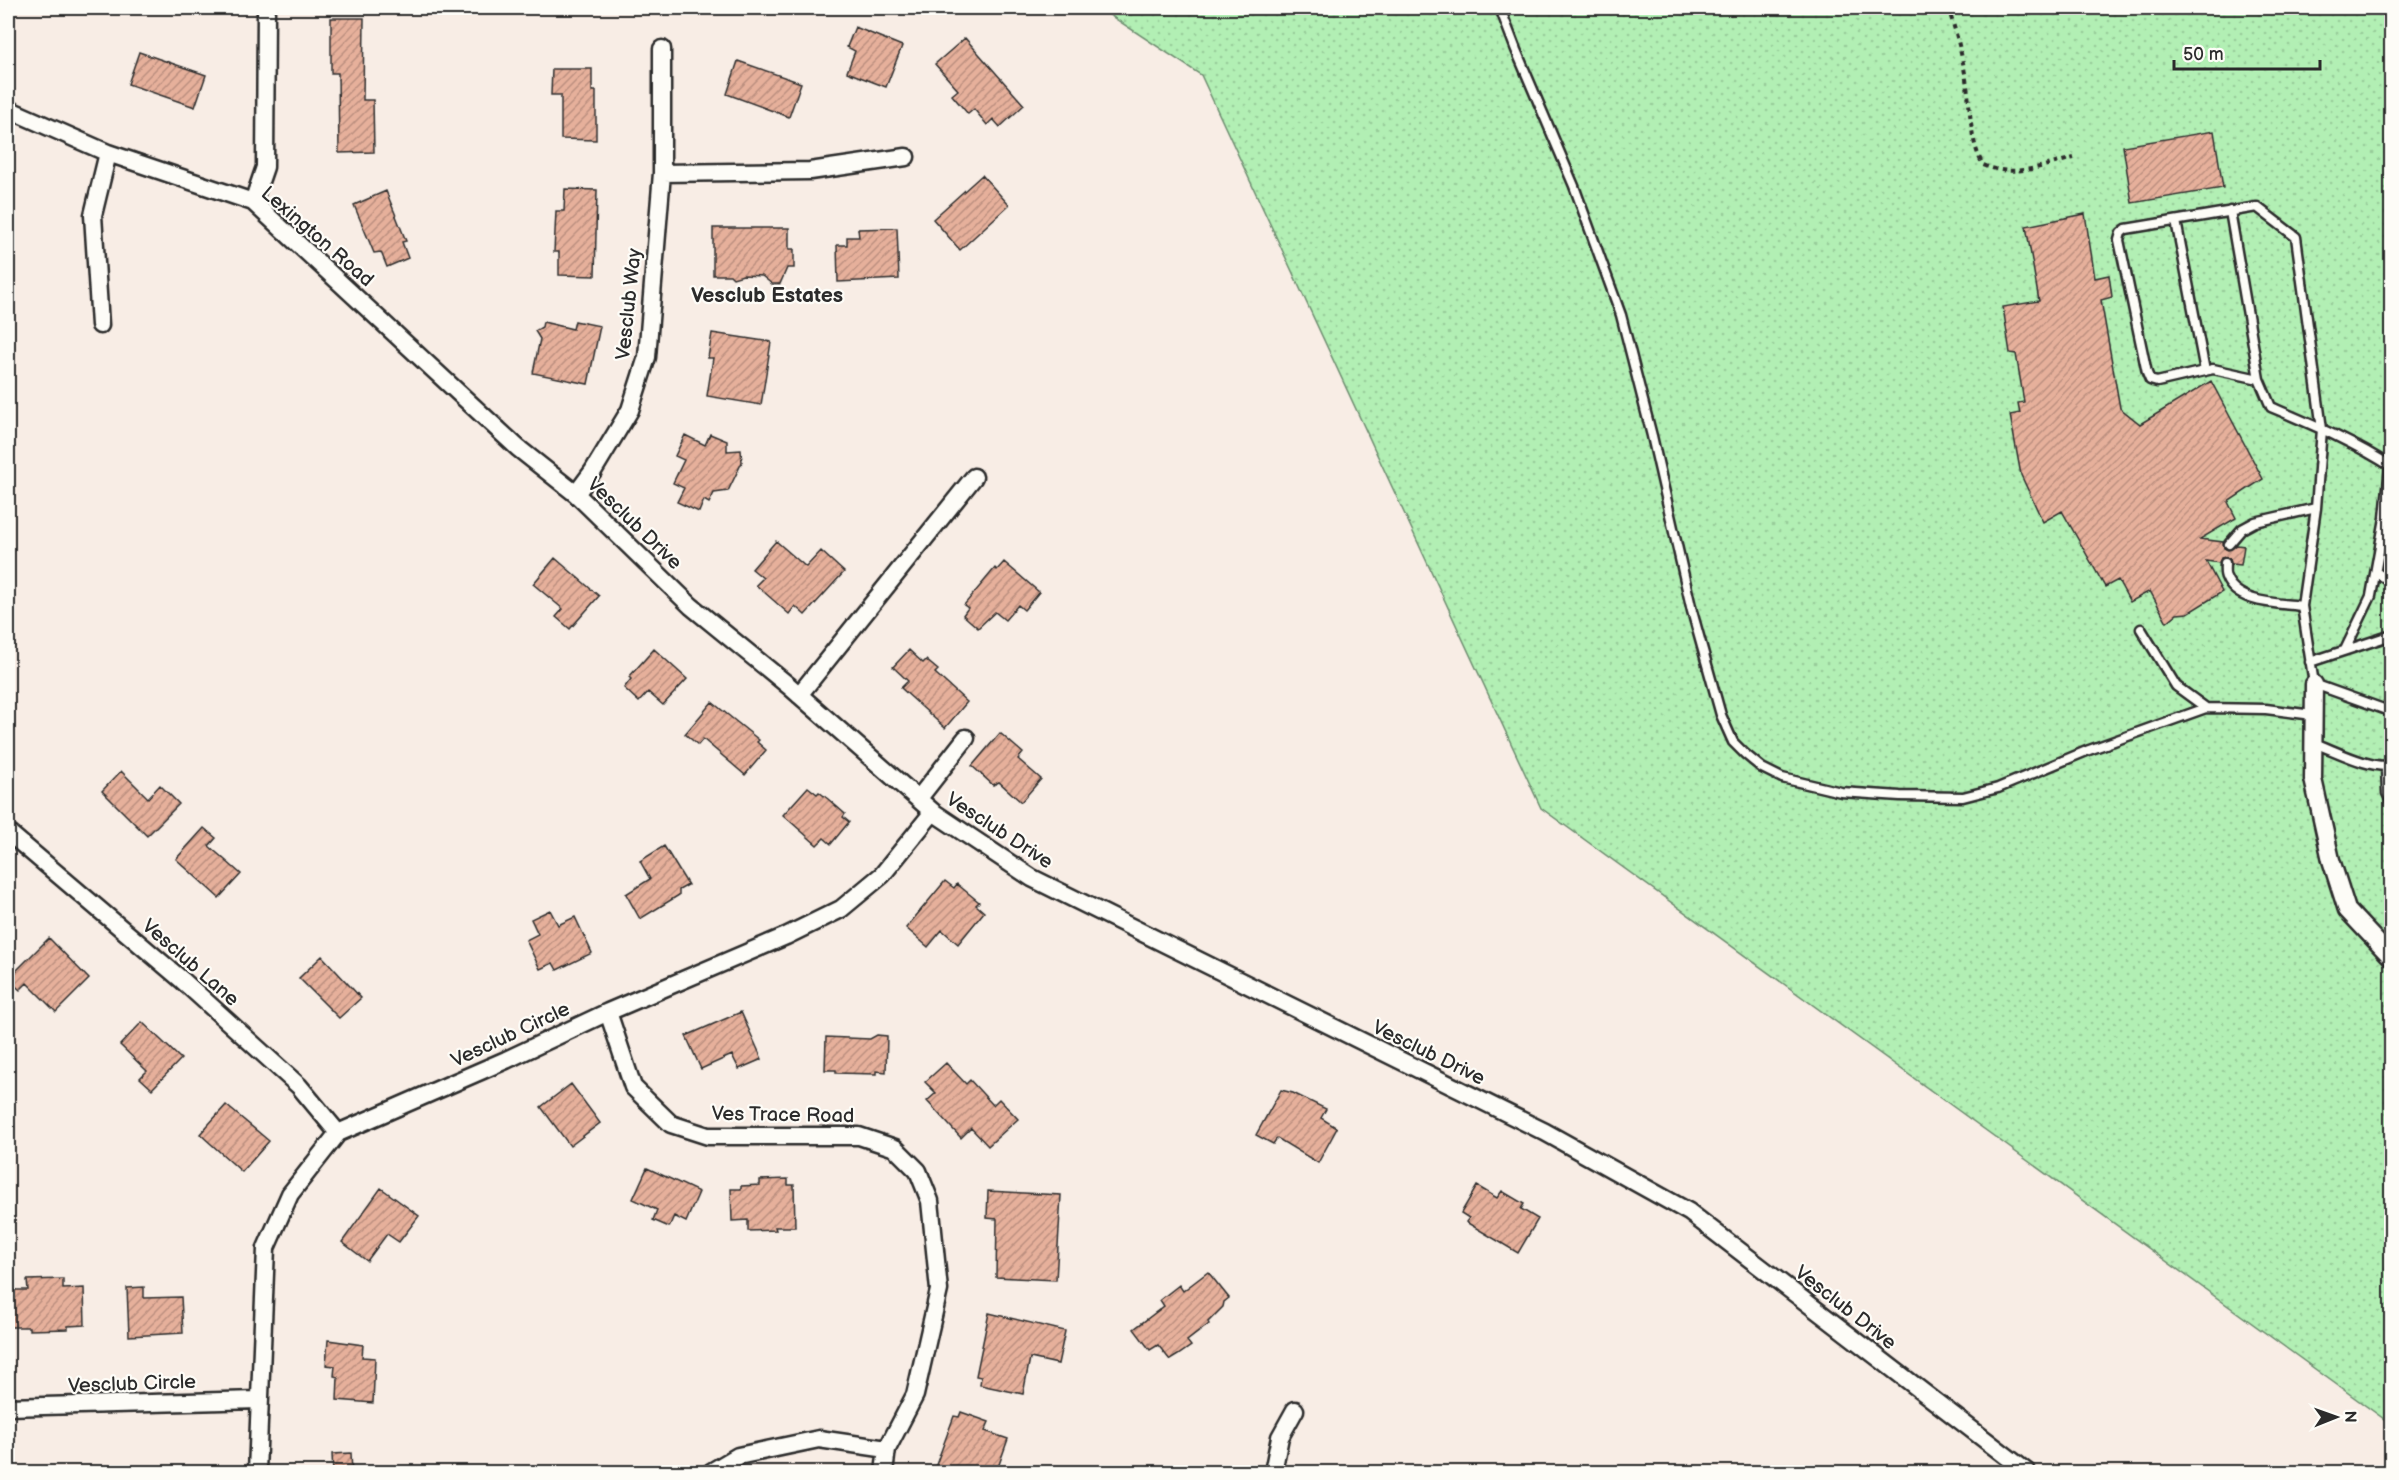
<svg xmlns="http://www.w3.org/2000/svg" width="2399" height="1480" font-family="'Balsamiq Sans',sans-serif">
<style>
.grass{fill:url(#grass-dots);stroke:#6e8d70;stroke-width:1.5}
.building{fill:url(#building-hatch);stroke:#2b2b2b;stroke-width:1.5}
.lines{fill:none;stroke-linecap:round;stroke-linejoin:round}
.service-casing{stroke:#2b2b2b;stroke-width:13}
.minor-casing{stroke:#2b2b2b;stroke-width:21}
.path{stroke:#2b2b2b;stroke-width:4;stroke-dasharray:4.5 4.5;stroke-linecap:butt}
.service{stroke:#fdfcf7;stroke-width:8}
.minor{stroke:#fdfcf7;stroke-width:16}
.labels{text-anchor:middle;stroke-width:4.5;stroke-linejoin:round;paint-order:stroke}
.street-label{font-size:20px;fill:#2b2b2b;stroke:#fdfcf7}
.neighbourhood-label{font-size:21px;font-weight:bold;fill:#2b2b2b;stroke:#fdfcf7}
</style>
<defs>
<pattern id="grass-dots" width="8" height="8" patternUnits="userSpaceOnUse" patternTransform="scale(1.5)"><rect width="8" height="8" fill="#b2efb4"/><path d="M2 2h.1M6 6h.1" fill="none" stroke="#99cd9b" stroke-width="1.8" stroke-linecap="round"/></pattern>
<pattern id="building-hatch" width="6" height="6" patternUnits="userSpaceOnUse" patternTransform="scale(1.5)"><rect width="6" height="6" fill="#e6b09b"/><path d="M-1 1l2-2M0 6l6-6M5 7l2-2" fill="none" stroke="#bb8f7f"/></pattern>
</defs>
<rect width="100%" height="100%" fill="#f8ede5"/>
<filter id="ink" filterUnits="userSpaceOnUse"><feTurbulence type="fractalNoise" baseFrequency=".0167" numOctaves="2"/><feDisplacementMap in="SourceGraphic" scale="12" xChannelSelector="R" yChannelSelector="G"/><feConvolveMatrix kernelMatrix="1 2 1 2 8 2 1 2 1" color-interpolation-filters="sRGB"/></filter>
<g filter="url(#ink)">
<path class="grass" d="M1099,8H2391V1424L1541,808L1201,75Z"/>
<path class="building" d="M331,18H364L363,100H373L374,152L339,153L338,73H331Z
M855,27L902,46L886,87L847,72L855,51L847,47Z
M965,38L1024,105L1000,127L993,119L987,125L974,109L968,114L952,95L958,90L935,64Z
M139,52L206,75L195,107L128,84Z
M738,61L801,83L789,117L727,94Z
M552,69H592V91H596V140L561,139V95H551Z
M2214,131L2223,188L2132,203L2123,146Z
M982,175L1009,205L960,250L933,219Z
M565,189L597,190L595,276L559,275V252H554L556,211H564Z
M386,191L406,241L402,242L408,258L387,267L381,252L374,253L354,205Z
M2085,214L2095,278L2109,275L2112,297L2101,300L2120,408L2140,424L2211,381L2263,479L2228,502L2236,518L2200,539L2223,542L2224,548L2228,550L2237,545L2244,546L2241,565L2231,564L2230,559L2226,557L2221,558L2219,563L2206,561L2222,592L2188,613L2177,614L2167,622L2150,591L2130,602L2118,580L2105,587L2062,511L2043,522L2021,475L2010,415L2020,413L2018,403L2024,402L2016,354L2010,353L2003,307L2039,301L2026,226Z
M713,228H789V249H794V268H787L780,284H772L762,276L743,275L733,278L730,275H713Z
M897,228L899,279L838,282L837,245H847V237H859L858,229Z
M575,321L600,326L588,384L533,373L540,339L535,331L542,327L543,322L573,329Z
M712,333L771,342L761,405L707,396L713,358H708Z
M710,434L727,441V451L741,450L742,462L728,491L714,493L709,503L704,500L699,512L677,502L684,488L673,483L684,460L675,456L685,435L705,445Z
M776,541L806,567L821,551L844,572L805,615L795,606L789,614L756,585L763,578L752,569Z
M555,558L599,596L570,629L556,617L563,609L533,584Z
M1004,562L1039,592L1024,610L1018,605L1005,620L995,612L978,628L963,615L968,608L964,605L995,568L997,570Z
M654,649L687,679L663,705L648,692L639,702L624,688L631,679L629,677Z
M909,650L923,663L926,660L938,670L935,673L967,702L945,728L901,688L908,681L893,667Z
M712,702L759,740L757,742L766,750L745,775L703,739L698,745L685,734Z
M1000,733L1023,753L1018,759L1041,779L1021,802L999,782L993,785L972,766Z
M121,771L148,798L160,785L179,804L147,836L102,791Z
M808,787L817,794L819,792L828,799L845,814L843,817L849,822L831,844L824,838L817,845L783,815Z
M204,828L216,838L209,846L241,874L219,898L176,859Z
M664,846L688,885L679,890V895L640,919L626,894L650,879L640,861Z
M945,881L954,888L957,884L979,902L976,905L984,912L958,944L942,930L928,947L906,928Z
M550,910L558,925L575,917L592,953L557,970L553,963L540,969L526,940L538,934L531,919Z
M49,938L89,979L56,1012L27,983L20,990L8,979Z
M322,956L361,998L339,1018L299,978Z
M741,1012L762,1059L739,1069L732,1055L701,1069L686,1036Z
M142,1022L181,1059L152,1089L140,1078L147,1071L120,1045Z
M877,1035L887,1036L886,1072L876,1071V1074L836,1073V1070H825L826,1037L870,1039Z
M946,1063L966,1084L970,1080L993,1105L999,1099L1018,1119L988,1146L971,1128L961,1138L927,1101L936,1093L925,1082Z
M571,1084L600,1123L570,1146L541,1107Z
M1281,1090L1293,1093L1326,1109L1321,1118L1337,1128L1318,1163L1277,1138L1273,1144L1256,1135Z
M226,1105L269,1141L242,1172L200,1134Z
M647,1168L699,1192L686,1222L674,1216L669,1227L653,1220L657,1210L633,1199Z
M788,1179V1185H794L795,1227H775L776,1230L748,1231V1220L732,1221L731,1189H741V1186L760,1185V1180Z
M1477,1186L1497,1198L1502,1191L1524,1204L1521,1209L1538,1219L1518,1253L1466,1222L1469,1218L1461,1213Z
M381,1188L419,1216L399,1242L387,1234L367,1261L342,1242Z
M988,1191L1061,1195L1056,1280L996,1277L997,1219L987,1218Z
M1208,1272L1229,1298L1224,1302L1223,1307L1208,1322L1209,1324L1187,1341L1191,1346L1178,1355L1170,1360L1158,1345L1150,1350L1134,1329L1164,1306L1160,1300L1179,1285L1183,1291Z
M63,1279V1289L84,1288L85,1325L68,1326V1329L29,1330V1327H10L9,1290H28L27,1280Z
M144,1287V1298L181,1297L183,1333L129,1336L127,1288Z
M989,1313L1065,1331L1058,1364L1030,1358L1023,1394L980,1385L981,1377L976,1376Z
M328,1340L363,1345L362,1357L375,1358L373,1403L337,1400L338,1377L334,1376L335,1366L326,1365Z
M961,1412L989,1422L985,1431L1008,1439L996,1473H933L954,1416L959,1417Z
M351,1453L352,1473H333L332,1454Z"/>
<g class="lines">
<g class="service-casing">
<path id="service" d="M1500,8L1516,50L1574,186L1621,315L1652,436L1692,611L1721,715L1733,742L1745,754L1762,768L1782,778L1841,792L1900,796L1963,797L1998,788L2089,750L2206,708L2266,709L2313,715
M2230,211L2259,379
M2176,221L2205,371
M2392,467C2354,442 2313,425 2271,407L2259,379L2213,369L2157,382L2150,380L2147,373L2119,240L2121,233L2126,229L2257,207L2296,237L2322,429L2316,508L2302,606L2314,684L2392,712
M2229,544L2242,529L2255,522L2316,508
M2225,563C2225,567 2224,574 2226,577C2236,604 2278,603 2302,606
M2376,572L2392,583
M2141,629L2176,686L2206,708
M2345,650L2371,596L2385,518L2390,466
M2310,662L2392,635
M2314,743C2334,750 2371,770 2392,765
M2386,767L2387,793L2392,803"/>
</g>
<g class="minor-casing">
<path id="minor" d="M8,109L108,153L253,202L518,448L576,494L691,606L789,686L933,812L1032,878L1545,1132L1689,1212L2027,1472
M662,173L810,171L906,157
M253,202L265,167L266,8
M100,325L93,215L108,153
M576,494L593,471L630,410L647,357L662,173V49
M2314,684L2313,779L2331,860L2347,910L2392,958
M799,695L974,477
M919,798L966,738
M8,832L182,980L299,1086L338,1133
M608,1012L633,1087L671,1124L708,1136H859L895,1148L918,1171L930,1201L939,1290L915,1395L887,1449L884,1472
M8,1407L258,1400
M257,1472L266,1248L290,1194L338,1133L506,1060L608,1012L786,936L841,909L882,875L933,812
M711,1472L738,1456L819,1439L887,1449
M1273,1472L1280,1437L1295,1410"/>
</g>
<path class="path" d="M1948,8C1956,31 1962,55 1966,79C1971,108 1969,140 1983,165C2015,178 2041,166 2074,158"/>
<use href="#service" class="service"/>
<use href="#minor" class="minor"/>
</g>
</g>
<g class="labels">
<g class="street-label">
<text transform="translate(318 236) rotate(41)" y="7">Lexington Road</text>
<text transform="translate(628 304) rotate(-84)" y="7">Vesclub Way</text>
<text transform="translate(635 523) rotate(44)" y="7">Vesclub Drive</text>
<text transform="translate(1000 830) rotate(33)" y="7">Vesclub Drive</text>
<text transform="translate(191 962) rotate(41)" y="7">Vesclub Lane</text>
<text transform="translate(510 1034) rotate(-25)" y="7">Vesclub Circle</text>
<text transform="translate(1429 1052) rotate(26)" y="7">Vesclub Drive</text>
<text transform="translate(783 1114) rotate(1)" y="7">Ves Trace Road</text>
<text transform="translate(1846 1307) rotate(38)" y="7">Vesclub Drive</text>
<text transform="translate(132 1383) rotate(-2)" y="7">Vesclub Circle</text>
</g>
<g class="neighbourhood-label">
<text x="767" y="302">Vesclub Estates</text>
</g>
</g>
<rect width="2399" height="1480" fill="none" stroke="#fdfcf7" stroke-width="30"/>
<rect x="15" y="15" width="2369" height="1450" fill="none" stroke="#2b2b2b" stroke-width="2" filter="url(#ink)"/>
<g transform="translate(2336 1417) rotate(89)" stroke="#fdfcf7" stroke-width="4.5" paint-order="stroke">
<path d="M0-4.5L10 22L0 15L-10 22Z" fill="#2b2b2b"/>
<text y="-9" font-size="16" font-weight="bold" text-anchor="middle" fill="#2b2b2b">N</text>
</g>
<path d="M2174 60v9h146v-9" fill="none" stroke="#2b2b2b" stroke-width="3"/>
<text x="2183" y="60" font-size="18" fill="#2b2b2b" stroke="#fdfcf7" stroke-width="4.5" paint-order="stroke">50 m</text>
</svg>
